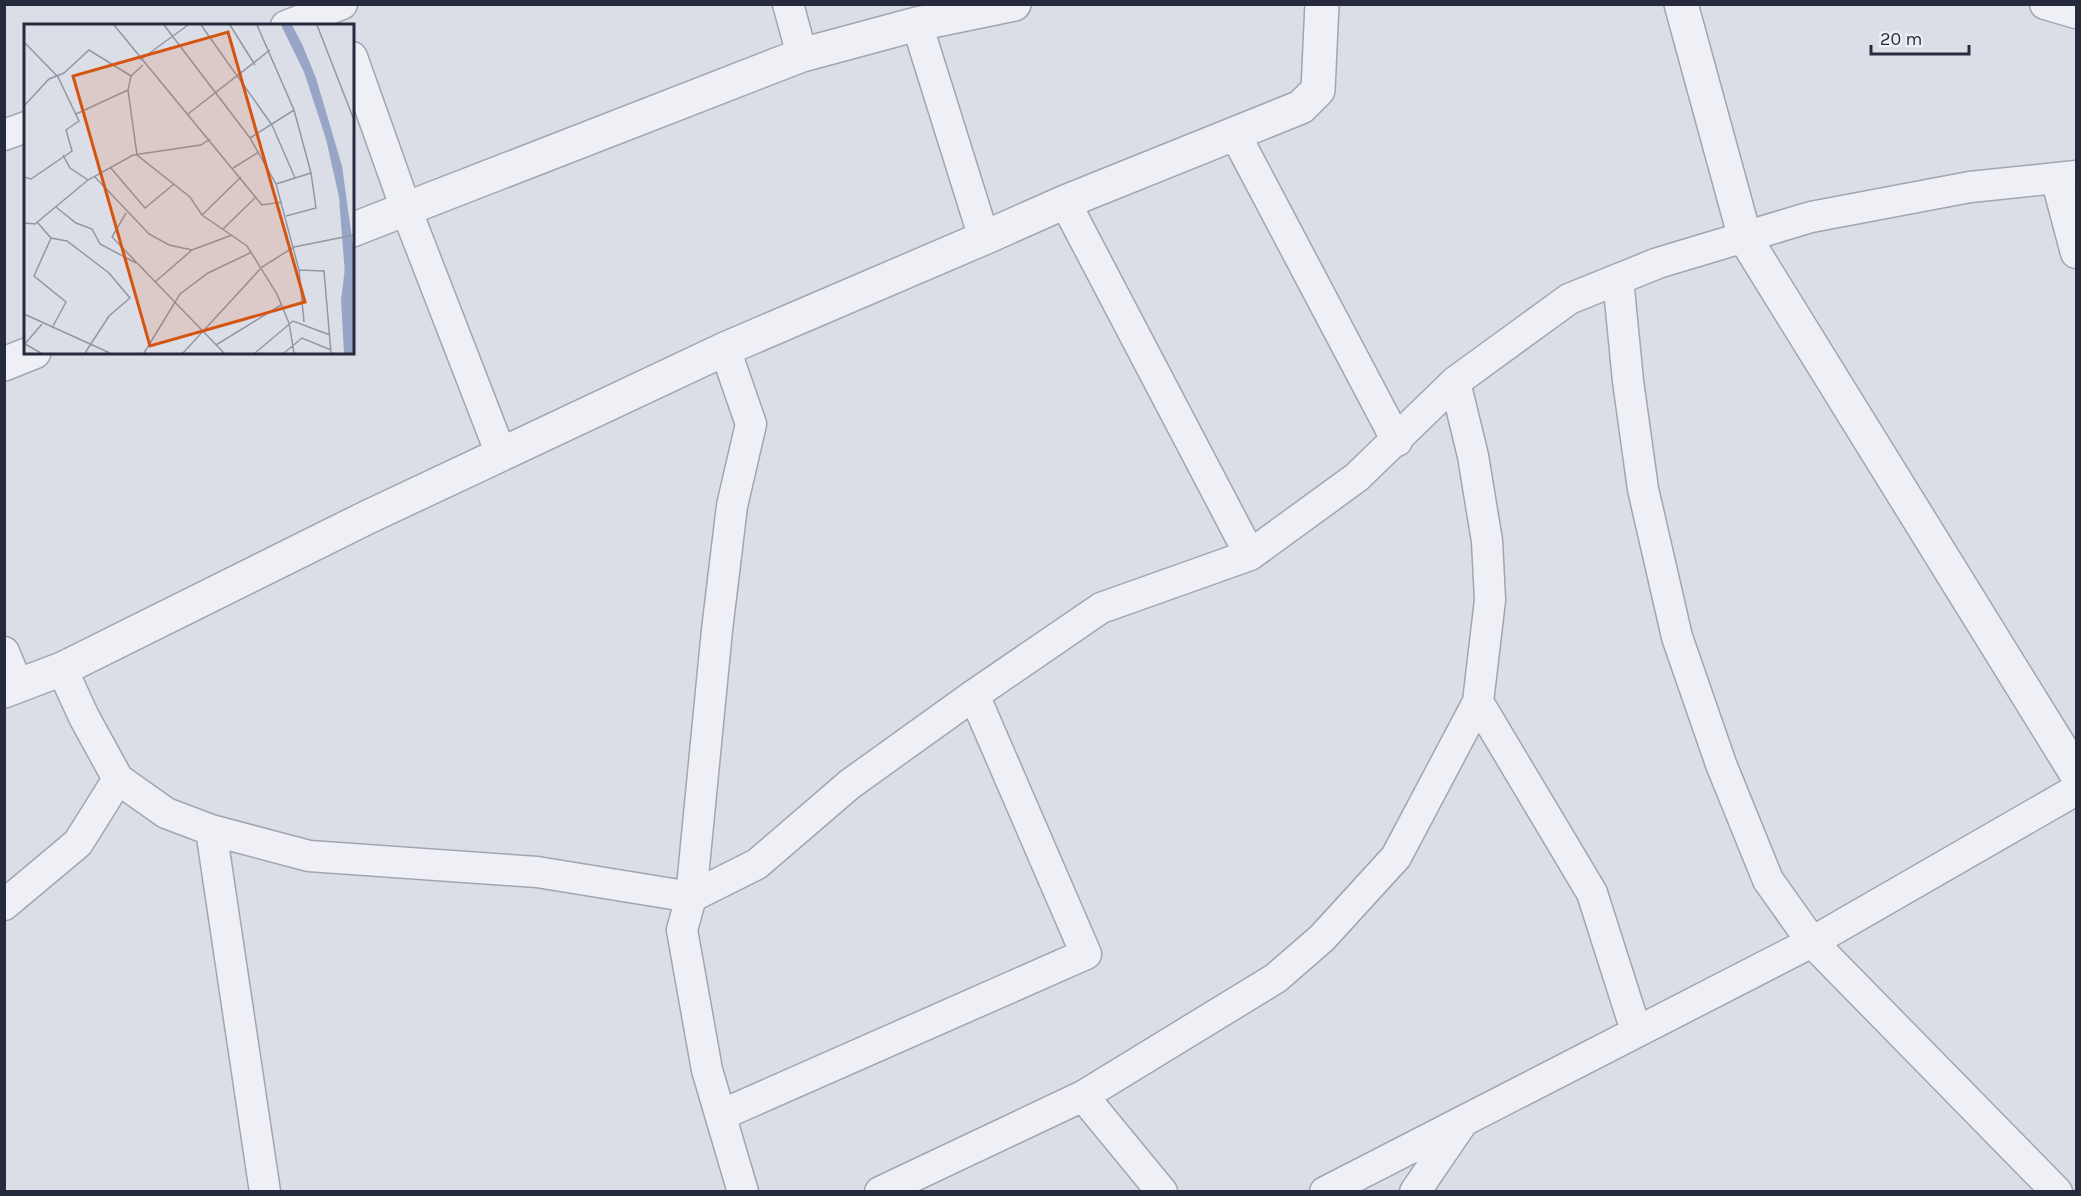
<svg xmlns="http://www.w3.org/2000/svg" width="2081" height="1196" font-family="Karla,sans-serif">
<style>
.lines{fill:none;stroke-linecap:round;stroke-linejoin:round}
.minor-casing{stroke:#a2a4b1;stroke-width:33}
.tertiary-casing{stroke:#a2a4b1;stroke-width:36}
.minor{stroke:#eff0f5;stroke-width:30}
.tertiary{stroke:#eff0f5;stroke-width:33}
.inset-river{fill:none;stroke:#97a5c7;stroke-width:3}
.inset-road{fill:none;stroke:#9396a3;stroke-width:1.5}
.view{fill:#d55411;fill-opacity:0.15;stroke:#d55411;stroke-width:3}
.inset-edge{fill:none;stroke:#262a3d;stroke-width:3}
</style>
<rect width="100%" height="100%" fill="#dcdee7"/>
<g class="lines">
<g class="minor-casing">
<path id="minor" d="M788,4L802,55
M2045,4L2076,13
M917,24L984,238
M286,26L342,4
M352,57L406,209L501,454
M1235,134L1397,441
M4,135L26,127
M2056,178L2076,253
M1065,202L1250,555
M1618,279L1628,381L1643,489L1677,637L1721,764L1768,880L1812,942L2057,1192
M725,349L751,424L732,506L717,630L691,897L682,930L707,1070L743,1192
M4,652L18,686
M62,669L84,717L118,779L166,813L211,830L309,856L537,872L691,897L757,864L850,784L974,695L1101,608L1250,555L1357,477L1455,382L1569,299L1658,263L1811,217L1970,187L2076,176
M1478,702L1592,893L1636,1031
M211,830L265,1192
M4,905L78,843L118,779
M1083,1096L1162,1192
M721,1115L1086,954L974,695
M880,1192L1083,1096L1276,978L1322,938L1396,857L1478,702L1490,600L1487,541L1473,456L1455,382
M1325,1192L1812,942L2076,790
M1415,1192L1462,1123"/>
</g>
<g class="tertiary-casing">
<path id="tertiary" d="M1681,4L1745,238L2076,773
M352,230L802,55L917,24L1014,4
M4,364L34,352
M4,691L62,669L368,517L725,349L984,238L1065,202L1301,107L1318,90L1322,4"/>
</g>
<use href="#minor" class="minor"/>
<use href="#tertiary" class="tertiary"/>
</g>
<g transform="translate(24 24)">
<rect width="330" height="330" fill="#dcdee7"/>
<path d="M257,1H268L278,20L292,54L318,142L330,229V329H320L317,276L322,236L315,173L302,115L280,48Z" fill="#97a5c7"/>
<path class="inset-river" d="M317,180L323,257"/>
<path class="inset-road" d="M90,1L238,181L258,178M140,1L226,114L252,160L275,246L280,298M177,1L248,101L271,154M206,1L231,41M233,1L270,86L287,149L292,184L262,192M293,1L330,96M0,18L34,53L55,97L42,106L48,127L7,155L0,153M116,36L164,1M119,41L107,52L104,66L113,131L166,173L178,191L223,222L253,270L265,299L270,329M0,82L25,55L40,49L65,26L107,52M52,90L104,66M164,90L246,26M226,114L270,86M39,131L46,144L64,156M86,143L121,184L150,160M209,144L235,128M71,153L125,210L145,221L168,226L208,211M252,160L287,149M32,183L52,199L68,205L76,220L112,239M102,189L88,213L200,329M178,191L217,153M13,198L27,214L43,217L85,249L106,274L85,292L61,329M0,199L11,200L64,156L109,131L177,121L186,115M199,205L232,173M27,214L10,252L42,278L28,304M275,246L300,247L307,329M131,258L168,226M0,290L86,329M1,320L17,329M0,321L18,300M192,321L257,281M120,329L156,270L184,249L228,228M159,329L238,243L270,223L330,211M231,329L269,297L306,311M260,329L278,314L307,326"/>
<path class="view" d="M204,8L281,278L126,322L49,52Z"/>
<rect width="330" height="330" class="inset-edge"/>
</g>
<rect width="2081" height="1196" fill="none" stroke="#262a3d" stroke-width="12"/>
<path d="M1871 45v9h98v-9" fill="none" stroke="#262a3d" stroke-width="3"/>
<text x="1880" y="45" font-size="18" fill="#262a3d" stroke="#eceef4" stroke-width="4.5" paint-order="stroke">20 m</text>
</svg>
